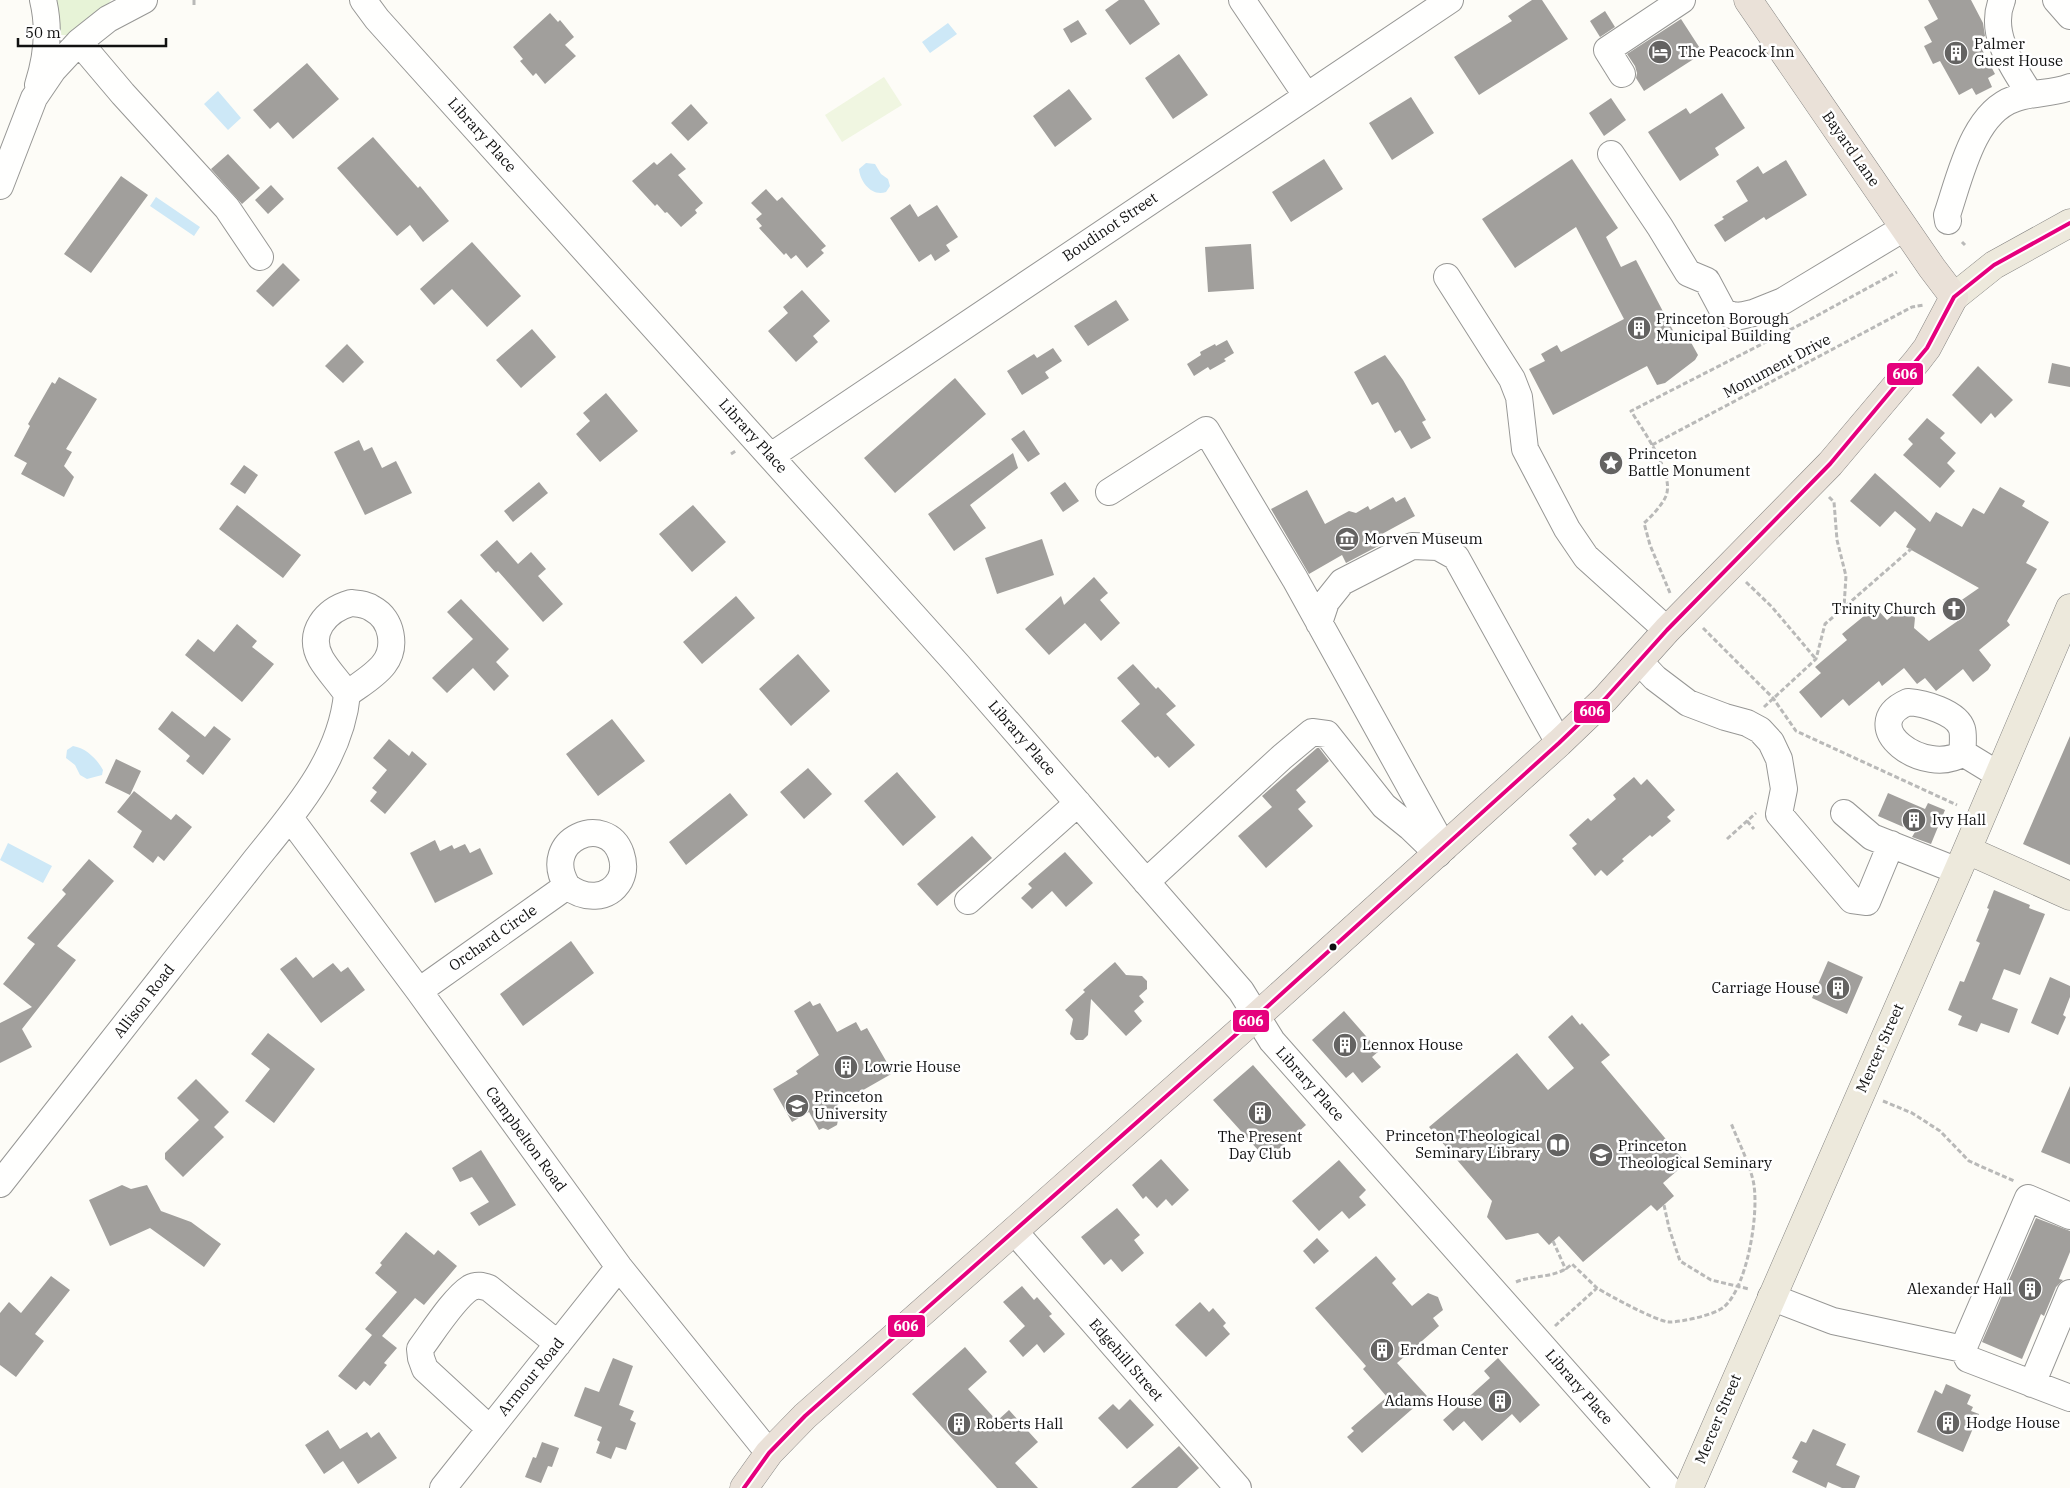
<svg xmlns="http://www.w3.org/2000/svg" width="2070" height="1488" font-family="'IBM Plex Serif',serif">
<style>
.green{fill:#e7f3d7}
.pitch{fill:#f0f6e1}
.water{fill:#cde8f7}
.building{fill:#a19f9c}
.lines{fill:none;stroke-linecap:round;stroke-linejoin:round}
.minor-casing{stroke:#979795;stroke-width:28}
.major-casing{stroke:#858482;stroke-width:29}
.highway-casing{stroke:#858482;stroke-width:29}
.path{stroke:#b9b9b8;stroke-width:3;stroke-dasharray:5 2.5;stroke-linecap:butt}
.minor{stroke:#fffffe;stroke-width:26}
.major{stroke:#ede9dc;stroke-width:28}
.highway{stroke:#eae1d8;stroke-width:28}
.bus-1-casing{stroke:#fff;stroke-width:8}
.bus-1{stroke:#e5007d;stroke-width:4}
.bus-dot{fill:#111;stroke:#fff;stroke-width:2}
.labels{text-anchor:middle;stroke-width:5;stroke-linejoin:round;paint-order:stroke}
.poi-label{font-size:15px;fill:#111;stroke:#fff;text-anchor:start}
.street-label{font-size:15px;fill:#111;stroke:#fff}
.line-badge{stroke:#fff;stroke-width:2}
.badge-label{font-size:14px;text-anchor:middle;font-weight:bold;fill:#fff}
</style>
<rect width="100%" height="100%" fill="#fdfcf7"/>
<path class="green" d="M47,0H111L108,4L67,35H59Z"/>
<path class="pitch" d="M884,77L902,105L842,142L825,115Z"/>
<path class="water" d="M948,23L957,34L930,53L922,42Z
M218,91L241,118L228,130L204,104Z
M866,163L875,164L881,174L888,179L890,186L886,192C872,197 860,182 859,169Z
M156,197L200,227L194,236L150,206Z
M73,746C86,748 97,759 103,770L102,775L87,779L80,775L75,765L66,758L67,750Z
M8,843L52,866L43,883L0,860Z"/>
<path class="building" d="M1119,0H1144L1160,24L1130,45L1105,10Z
M1532,0H1542L1568,39L1479,95L1454,57L1512,21L1508,16Z
M1928,0H1971L1983,23L1985,36L1977,40L1995,74L1988,78L1992,87L1976,95L1972,88L1959,95L1940,61L1933,64L1924,46L1932,42L1924,27L1938,19Z
M1605,11L1615,27L1600,37L1590,21Z
M550,13L558,22L560,20L574,37L565,45L576,56L545,84L536,73L533,76L520,61L523,59L513,47Z
M1681,19L1703,53L1644,91L1636,78L1637,73L1635,66L1627,54Z
M1078,20L1087,34L1071,43L1063,29Z
M1179,54L1208,95L1173,119L1145,78Z
M307,63L339,99L293,139L278,122L270,129L253,110Z
M1069,89L1092,119L1055,147L1033,116Z
M1722,93L1745,128L1715,148L1719,155L1680,181L1648,132L1686,108L1690,114Z
M1411,97L1434,133L1392,160L1369,123Z
M1611,98L1626,120L1604,136L1589,113Z
M691,104L708,123L688,141L671,123Z
M373,137L418,188L420,186L449,221L423,242L410,225L397,236L337,168Z
M671,153L686,169L678,175L703,203L695,210L697,213L681,227L667,212L665,213L657,204L655,206L632,181L654,162L657,165Z
M228,154L260,188L242,204L211,169Z
M1324,159L1343,189L1291,222L1272,192Z
M1572,159L1618,228L1606,237L1621,267L1636,260L1679,342L1688,337L1698,355L1695,360L1665,383L1657,385L1647,366L1553,415L1529,369L1545,361L1541,354L1557,345L1561,352L1624,319L1576,227L1515,268L1482,219Z
M1786,160L1807,195L1766,220L1764,217L1725,242L1714,225L1724,219L1722,217L1748,201L1736,181L1758,166L1763,174Z
M121,176L148,195L91,273L64,254Z
M271,185L284,199L268,214L255,200Z
M766,189L777,201L782,197L826,246L821,250L824,253L807,268L796,255L791,259L786,253L784,255L759,228L762,226L756,219L762,214L751,203Z
M910,204L918,217L937,205L958,237L946,245L950,251L935,261L931,254L919,262L890,218Z
M472,242L521,296L487,327L452,289L434,305L420,289Z
M1251,244L1254,289L1208,292L1205,247Z
M283,263L300,280L273,307L256,291Z
M802,290L830,321L813,336L818,342L796,362L768,331L788,313L783,307Z
M1116,300L1129,320L1088,346L1074,326Z
M532,329L556,357L521,388L496,360Z
M1227,340L1234,353L1224,359L1226,361L1210,370L1208,367L1194,376L1187,364L1201,355L1200,352L1215,344L1216,346Z
M347,344L364,362L343,383L325,366Z
M1053,348L1062,361L1045,372L1049,378L1022,395L1007,371L1034,354L1037,358Z
M1385,355L1403,380L1426,420L1422,422L1431,438L1411,449L1400,430L1395,433L1378,402L1372,405L1354,372Z
M2052,363L2070,367V387L2048,383Z
M1978,366L2013,400L1995,418L1991,413L1981,424L1952,395Z
M59,377L97,399L66,449L72,452L64,466L74,477L64,497L21,474L27,463L14,456L30,426L28,424L52,382L55,384Z
M955,378L986,414L895,493L864,458Z
M606,393L638,431L600,462L576,434L590,421L583,413Z
M1927,418L1945,433L1940,438L1956,453L1947,463L1955,471L1940,488L1903,455L1913,444L1908,439Z
M1024,430L1040,454L1028,462L1011,439Z
M359,440L364,451L372,447L382,468L396,461L412,493L365,515L334,452Z
M1013,453L1018,468L970,505L986,528L954,551L928,514Z
M244,465L258,475L245,494L230,484Z
M1875,473L1930,522L1936,512L1962,527L1973,508L1984,514L2000,487L2025,501L2022,506L2049,522L2026,563L2037,569L2007,621L2010,625L1979,650L1991,665L1988,670L1973,682L1963,669L1936,691L1925,678L1917,684L1904,668L1882,686L1879,681L1849,706L1843,699L1821,718L1799,692L1821,673L1815,667L1847,640L1842,634L1875,607L1887,620L1900,609L1909,610L1915,618L1914,628L1929,641L1962,618L1953,606L1979,588L1906,547L1916,529L1895,511L1880,527L1850,501Z
M539,482L548,493L513,522L504,511Z
M1065,482L1079,501L1063,512L1050,493Z
M1307,490L1325,524L1349,511L1356,513L1368,506L1370,510L1393,497L1396,502L1405,497L1415,516L1382,534L1386,542L1346,563L1342,555L1309,574L1271,509Z
M237,505L301,555L283,578L219,529Z
M693,505L726,542L692,572L659,534Z
M1042,539L1054,575L997,594L985,558Z
M497,540L518,564L531,552L546,569L538,576L563,604L543,622L498,571L496,573L480,555Z
M1094,577L1108,593L1100,600L1120,623L1101,641L1085,623L1049,655L1025,629L1061,596L1064,605Z
M736,596L755,618L702,664L683,642Z
M461,599L509,649L496,662L509,676L494,691L473,668L447,693L432,678L473,639L447,612Z
M237,624L257,641L252,647L274,664L242,702L185,655L198,639L214,652Z
M798,654L830,691L791,726L759,689Z
M1133,664L1156,689L1158,687L1176,706L1166,714L1195,745L1169,768L1158,756L1155,758L1121,721L1140,704L1117,678Z
M172,711L205,737L214,726L231,739L203,775L186,761L190,756L158,729Z
M612,719L645,761L598,796L566,754Z
M2070,736V865L2023,844Z
M389,739L409,756L412,751L427,764L385,814L370,801L377,792L372,788L387,770L373,758Z
M1317,748H1319L1329,761L1296,790L1306,802L1298,809L1313,826L1266,868L1238,836L1272,807L1262,796Z
M116,759L141,771L130,795L105,783Z
M808,768L832,794L804,819L780,792Z
M897,772L936,817L903,846L864,801Z
M1634,777L1641,785L1647,779L1675,810L1667,817L1671,821L1652,837L1650,835L1622,859L1624,861L1607,876L1601,870L1595,876L1572,848L1577,844L1569,835L1588,818L1591,821L1616,799L1613,795Z
M134,791L171,820L176,814L192,827L164,861L158,856L153,863L133,847L142,831L117,812Z
M730,793L748,815L686,865L669,842Z
M1888,793L1925,809L1928,803L1945,810L1931,844L1912,837L1915,832L1878,816Z
M972,836L992,858L937,906L917,884Z
M435,840L440,851L452,845L454,849L465,844L470,853L480,848L493,874L435,903L410,853Z
M1065,852L1093,883L1066,907L1052,891L1032,909L1021,898L1032,888L1028,884Z
M89,859L114,881L57,946L76,960L22,1029L32,1047L0,1063V1023L32,1007L3,984L35,944L27,938L66,894L62,890Z
M1994,890L2030,905L2029,908L2045,914L2020,975L2004,969L1992,999L2018,1009L2009,1033L1981,1023L1977,1032L1958,1025L1962,1016L1948,1010L1960,981L1964,982L1980,943L1976,941L1989,909L1987,908Z
M571,941L594,973L523,1026L500,994Z
M296,957L313,978L333,963L341,972L348,967L365,990L321,1023L280,969Z
M1828,961L1863,977L1847,1014L1812,998Z
M1115,962L1126,975L1142,976L1147,981V989L1139,996L1144,1002L1134,1011L1142,1021L1126,1036L1091,999L1088,1035L1083,1040H1076L1070,1034L1073,1019L1065,1010L1085,992L1083,990Z
M2050,977L2070,986V997L2063,1015L2066,1017L2058,1035L2031,1023Z
M810,1001L813,1006L820,1003L837,1032L856,1022L861,1031L867,1028L893,1073L837,1105L843,1116L838,1120L837,1125L828,1130L823,1128L819,1130L809,1112L792,1122L773,1089L798,1074L796,1071L819,1055L794,1011Z
M1344,1011L1379,1051L1372,1057L1381,1067L1362,1083L1353,1072L1346,1078L1312,1040Z
M1572,1015L1580,1025L1582,1023L1610,1055L1601,1062L1686,1163L1663,1183L1674,1196L1657,1211L1651,1205L1583,1262L1559,1236L1549,1245L1538,1233L1506,1240L1487,1217L1492,1201L1429,1127L1517,1053L1548,1090L1574,1068L1548,1037Z
M268,1033L315,1069L274,1123L245,1101L270,1069L251,1054Z
M1253,1065L1306,1125L1267,1160L1213,1100Z
M196,1079L229,1112L214,1127L224,1137L183,1177L165,1159V1153L199,1120L177,1098Z
M2070,1086V1164L2041,1152Z
M481,1150L516,1205L479,1226L470,1213L489,1202L472,1177L460,1182L452,1168Z
M1161,1159L1189,1190L1172,1206L1166,1199L1157,1208L1146,1196L1143,1199L1132,1185Z
M1339,1160L1366,1190L1359,1197L1366,1205L1349,1219L1342,1211L1319,1231L1292,1201Z
M122,1185L131,1189L147,1185L161,1211L191,1222L221,1244L204,1267L150,1228L110,1246L89,1200Z
M1117,1208L1140,1235L1134,1240L1144,1253L1122,1272L1111,1259L1104,1265L1081,1237Z
M2036,1218L2070,1231V1252L2059,1279L2063,1280L2056,1287L2044,1316L2041,1314L2022,1359L1982,1342Z
M406,1232L434,1255L438,1250L457,1266L424,1305L415,1298L382,1336L397,1348L384,1363L387,1365L370,1386L364,1381L356,1390L338,1376L372,1335L365,1329L397,1292L375,1273L382,1265L380,1263Z
M1317,1238L1329,1251L1314,1264L1303,1251Z
M1376,1256L1396,1279L1392,1283L1412,1306L1428,1293L1438,1297L1443,1310L1433,1318L1439,1326L1397,1363L1427,1396L1362,1453L1347,1437L1354,1431L1351,1428L1387,1397L1363,1369L1366,1366L1315,1308Z
M51,1276L70,1290L35,1334L44,1341L16,1377L0,1365V1313L9,1302L21,1313Z
M1022,1286L1034,1300L1037,1297L1052,1314L1049,1316L1065,1334L1044,1353L1037,1344L1023,1357L1009,1341L1025,1326L1003,1302Z
M1200,1302L1209,1312L1213,1308L1226,1323L1223,1326L1230,1334L1206,1357L1175,1325Z
M965,1347L987,1372L968,1389L997,1421L1009,1410L1038,1442L1015,1463L1038,1488H997L912,1394Z
M613,1358L633,1366L619,1405L634,1411L630,1420L636,1423L626,1450L616,1447L611,1459L596,1453L600,1442L597,1440L602,1427L574,1416L585,1387L599,1392Z
M1498,1358L1540,1405L1520,1423L1512,1414L1482,1441L1464,1421L1453,1431L1443,1420L1490,1378L1484,1371Z
M1946,1384L1971,1395L1967,1404L1973,1407L1971,1411L1979,1414L1963,1452L1917,1432L1935,1390L1942,1394Z
M1130,1399L1154,1425L1127,1449L1098,1418L1113,1404L1119,1410Z
M1813,1429L1846,1444L1836,1465L1860,1476L1855,1488H1842L1828,1482L1826,1488L1792,1472L1798,1461L1792,1458L1801,1441L1806,1443Z
M328,1430L340,1449L367,1432L371,1438L379,1432L397,1458L358,1484L343,1461L324,1474L305,1445Z
M542,1442L559,1448L552,1467L548,1466L541,1483L525,1477L533,1457L536,1458Z
M1179,1446L1199,1468L1177,1488H1131Z"/>
<g class="lines">
<g class="minor-casing">
<path id="minor" d="M363,0L377,19L957,664L1241,991L1272,1041L1668,1488
M1242,0L1306,95
M2002,0C1988,34 2013,67 2030,94
M2056,0L2070,16
M79,42L123,94L227,208L260,257
M1622,74L1607,50L1682,0
M38,85C47,57 50,29 43,0
M1611,154L1660,227L1688,273L1707,281L1723,311L1731,315L1740,316L1753,313L1783,301L1904,228
M0,186L34,98L53,70L79,42L108,19L144,0
M1948,221L1947,215C1960,177 1973,113 2014,99C2032,92 2052,94 2070,87
M1447,277L1512,379L1519,397L1525,449L1567,529L1586,557L1667,630
M771,456L1450,0
M1109,492L1206,430L1295,579L1444,848
M351,603C359,604 366,604 373,609C392,619 397,647 384,664C375,676 359,685 347,694C339,682 328,671 321,659C306,633 326,610 351,603Z
M1319,623L1326,602L1342,582L1412,546L1438,547L1456,557L1559,743
M1639,661L1655,678L1688,703L1725,717L1747,723L1760,730L1771,742L1779,759L1784,789L1779,814L1852,900L1867,902L1891,844
M1963,753C1925,778 1854,726 1908,702C1923,703 1957,712 1962,729C1964,736 1962,746 1963,753L1999,775
M1844,813L1872,837L1958,871
M290,818L419,991L619,1267L769,1453
M1146,882L1282,757L1312,732L1327,734L1384,806L1410,827L1438,854
M968,901L1078,803
M419,991L567,886C583,899 608,901 620,880C624,872 624,863 621,854C607,812 539,839 567,886
M0,1184C56,1113 112,1041 168,970C196,934 225,899 253,863C293,813 341,760 347,694
M2070,1216L2028,1198L1963,1349L1968,1359L2070,1398
M1014,1231L1238,1488
M1771,1297L1833,1321L1963,1349
M2032,1384L2070,1293
M490,1429L425,1369L421,1358L420,1349C432,1333 454,1298 470,1288C477,1284 483,1286 489,1288L558,1344
M443,1488L619,1267"/>
</g>
<g class="major-casing">
<path id="major" d="M1954,297L1994,265L2070,223
M1967,850L2070,896
M1689,1488L1967,850L2070,608"/>
</g>
<g class="highway-casing">
<path id="highway" d="M744,1488L769,1453L805,1416L1257,1016L1559,743L1605,699L1667,630L1830,464L1917,361L1927,348L1954,297L1932,268L1748,0"/>
</g>
<path class="path" d="M194,0V5
M1962,242L1965,245
M1652,445L1912,307L1924,305
M731,454L737,450
M1829,497L1834,502L1837,540L1846,576L1844,607
M1746,582L1772,607L1815,658
M1670,593L1650,545L1644,523C1652,516 1662,505 1666,496C1675,474 1642,429 1631,411L1809,320L1897,272
M1703,628L1773,698L1796,731L1957,805
M1764,707L1816,659L1825,624L1911,549
M1747,821L1754,829
M1727,839L1756,813
M1883,1101L1912,1113L1940,1131L1969,1161L2014,1181
M1664,1205L1669,1228L1680,1261L1711,1280L1749,1289
M1553,1241L1566,1270
M1516,1282C1535,1274 1556,1279 1572,1264L1597,1288
M1555,1326L1597,1288C1610,1296 1656,1321 1669,1322C1682,1322 1714,1315 1724,1307C1748,1286 1760,1209 1753,1180C1748,1160 1738,1141 1731,1123"/>
<use href="#minor" class="minor"/>
<use href="#major" class="major"/>
<use href="#highway" class="highway"/>
<g class="bus-1-casing">
<path id="bus-1" d="M744,1488L769,1453L805,1416L1257,1016L1559,743L1605,699L1667,630L1830,464L1927,348L1954,297L1994,265L2070,223"/>
</g>
<use href="#bus-1" class="bus-1"/>
</g>
<defs>
<g id="hotel-disc" transform="scale(1.25)"><circle r="9.5" fill="#646362" stroke="#fff"/><path d="M-6-4.5h1.5V1H6V5H4.5V3h-9V5H-6ZM-4 0a1.8 1.8 0 1 1 3.6 0ZM.5 0V-2.5h3Q6-2.5 6 0Z" fill="#fff"/></g>
<g id="building-disc" transform="scale(1.25)"><circle r="9.5" fill="#646362" stroke="#fff"/><path d="M-4-6H4V6H1V3H-1V6H-4ZM-2.5-4.3h1.7v1.8h-1.7ZM.8-4.3h1.7v1.8H.8ZM-2.5-1h1.7V.8h-1.7ZM.8-1h1.7V.8H.8Z" fill="#fff"/></g>
<g id="sight-disc" transform="scale(1.25)"><circle r="9.5" fill="#646362" stroke="#fff"/><path d="M0-6L1.8-2.2L6-1.7L2.9 1.2L3.7 5.4L0 3.3L-3.7 5.4L-2.9 1.2L-6-1.7L-1.8-2.2Z" fill="#fff"/></g>
<g id="museum-disc" transform="scale(1.25)"><circle r="9.5" fill="#646362" stroke="#fff"/><path d="M0-6L6-3V-2H-6V-3ZM-5-1h2V3h-2ZM-1-1h2V3h-2ZM3-1h2V3H3ZM-6 4H6V6H-6Z" fill="#fff"/></g>
<g id="church-disc" transform="scale(1.25)"><circle r="9.5" fill="#646362" stroke="#fff"/><path d="M-1.2-6h2.4v3.5h3.3v2.4h-3.3V6h-2.4V-.1h-3.3v-2.4h3.3Z" fill="#fff"/></g>
<g id="university-disc" transform="scale(1.25)"><circle r="9.5" fill="#646362" stroke="#fff"/><path d="M0-5L7-2L0 1L-7-2ZM-4 1L0 2.5L4 1V4Q0 6-4 4Z" fill="#fff"/></g>
<g id="library-disc" transform="scale(1.25)"><circle r="9.5" fill="#646362" stroke="#fff"/><path d="M-6-4Q-3-5.5-.7-3.5V5Q-3 3-6 4ZM6-4Q3-5.5 .7-3.5V5Q3 3 6 4Z" fill="#fff"/></g>
</defs>
<g fill-rule="evenodd">
<use href="#hotel-disc" x="1660" y="52"/>
<use href="#building-disc" x="1956" y="53"/>
<use href="#building-disc" x="1639" y="328"/>
<use href="#sight-disc" x="1611" y="463"/>
<use href="#museum-disc" x="1347" y="539"/>
<use href="#church-disc" x="1954" y="609"/>
<use href="#building-disc" x="1914" y="820"/>
<use href="#building-disc" x="1838" y="988"/>
<use href="#building-disc" x="1345" y="1045"/>
<use href="#building-disc" x="846" y="1067"/>
<use href="#university-disc" x="797" y="1106"/>
<use href="#building-disc" x="1260" y="1113"/>
<use href="#library-disc" x="1558" y="1145"/>
<use href="#university-disc" x="1601" y="1155"/>
<use href="#building-disc" x="2030" y="1289"/>
<use href="#building-disc" x="1382" y="1350"/>
<use href="#building-disc" x="1500" y="1401"/>
<use href="#building-disc" x="1948" y="1423"/>
<use href="#building-disc" x="959" y="1424"/>
</g>
<circle class="bus-dot" cx="1333" cy="947" r="4.5"/>
<g class="labels">
<g class="poi-label">
<text x="1974" y="49">Palmer<tspan x="1974" dy="17">Guest House</tspan></text>
<text x="1678" y="57">The Peacock Inn</text>
<text x="1656" y="324">Princeton Borough<tspan x="1656" dy="17">Municipal Building</tspan></text>
<text x="1628" y="459">Princeton<tspan x="1628" dy="17">Battle Monument</tspan></text>
<text x="1364" y="544">Morven Museum</text>
<text x="1936" y="614" text-anchor="end">Trinity Church</text>
<text x="1932" y="825">Ivy Hall</text>
<text x="1820" y="993" text-anchor="end">Carriage House</text>
<text x="1362" y="1050">Lennox House</text>
<text x="864" y="1072">Lowrie House</text>
<text x="814" y="1102">Princeton<tspan x="814" dy="17">University</tspan></text>
<text x="1540" y="1141" text-anchor="end">Princeton Theological<tspan x="1540" dy="17">Seminary Library</tspan></text>
<text x="1260" y="1142" text-anchor="middle">The Present<tspan x="1260" dy="17">Day Club</tspan></text>
<text x="1618" y="1151">Princeton<tspan x="1618" dy="17">Theological Seminary</tspan></text>
<text x="2012" y="1294" text-anchor="end">Alexander Hall</text>
<text x="1400" y="1355">Erdman Center</text>
<text x="1482" y="1406" text-anchor="end">Adams House</text>
<text x="1966" y="1428">Hodge House</text>
<text x="976" y="1429">Roberts Hall</text>
</g>
<g class="street-label">
<text transform="translate(482 135) rotate(48)" y="5">Library Place</text>
<text transform="translate(1851 149) rotate(55)" y="5">Bayard Lane</text>
<text transform="translate(1110 227) rotate(-34)" y="5">Boudinot Street</text>
<text transform="translate(1777 366) rotate(-28)" y="5">Monument Drive</text>
<text transform="translate(753 436) rotate(48)" y="5">Library Place</text>
<text transform="translate(1022 738) rotate(49)" y="5">Library Place</text>
<text transform="translate(493 938) rotate(-35)" y="5">Orchard Circle</text>
<text transform="translate(144 1001) rotate(-52)" y="5">Allison Road</text>
<text transform="translate(1880 1048) rotate(-66)" y="5">Mercer Street</text>
<text transform="translate(1310 1084) rotate(48)" y="5">Library Place</text>
<text transform="translate(526 1139) rotate(54)" y="5">Campbelton Road</text>
<text transform="translate(1126 1360) rotate(49)" y="5">Edgehill Street</text>
<text transform="translate(531 1377) rotate(-51)" y="5">Armour Road</text>
<text transform="translate(1579 1387) rotate(49)" y="5">Library Place</text>
<text transform="translate(1718 1419) rotate(-67)" y="5">Mercer Street</text>
</g>
</g>
<g class="line-badge">
<rect x="1886" y="362" width="38" height="24" rx="5" fill="#e5007d"/>
<rect x="1573" y="700" width="38" height="24" rx="5" fill="#e5007d"/>
<rect x="1232" y="1009" width="38" height="24" rx="5" fill="#e5007d"/>
<rect x="887" y="1314" width="39" height="24" rx="5" fill="#e5007d"/>
</g>
<g class="badge-label">
<text x="1905" y="379">606</text>
<text x="1592" y="716">606</text>
<text x="1251" y="1026">606</text>
<text x="906" y="1331">606</text>
</g>
<path d="M18 38v8h148v-8" fill="none" stroke="#111111" stroke-width="2.5"/>
<text x="25" y="38" font-size="15" fill="#111111" stroke="#ffffff" stroke-width="4" paint-order="stroke">50 m</text>
</svg>
